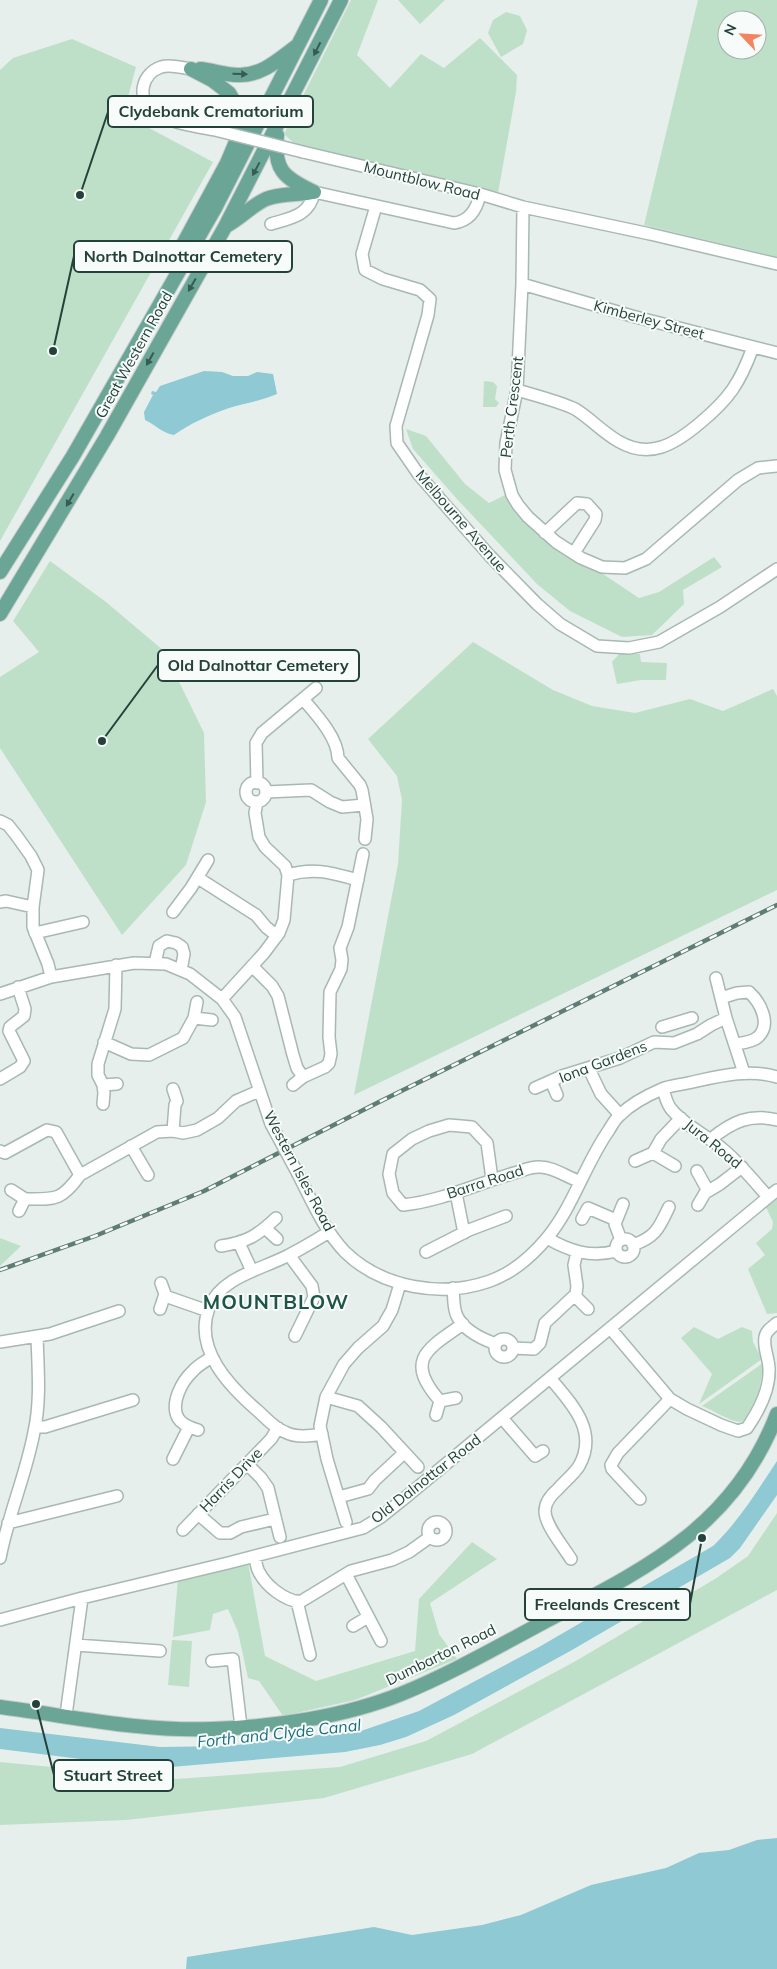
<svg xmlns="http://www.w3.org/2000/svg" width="777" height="1969" font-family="Mulish,sans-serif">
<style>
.green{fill:#bfe0c8;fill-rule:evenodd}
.water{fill:#8ec9d4}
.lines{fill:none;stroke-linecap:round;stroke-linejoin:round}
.minor-casing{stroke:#a8b8b2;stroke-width:14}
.major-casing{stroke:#c2cac8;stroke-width:16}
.minor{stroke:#fff;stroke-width:11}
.major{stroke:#6aa596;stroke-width:14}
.rail-casing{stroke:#5f7d75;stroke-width:4.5}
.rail{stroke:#f7fbf9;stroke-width:2.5;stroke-dasharray:8;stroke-linecap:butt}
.minor-bridge-casing{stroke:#a8b8b2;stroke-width:14;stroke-linecap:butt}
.minor-bridge{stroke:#fff;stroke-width:11}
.oneway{fill:#365b51}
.labels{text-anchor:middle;stroke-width:4;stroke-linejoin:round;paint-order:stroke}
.street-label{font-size:15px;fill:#24423a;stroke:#f7fbf9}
.water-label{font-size:16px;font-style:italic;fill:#1c6f80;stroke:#f7fbf9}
.district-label{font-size:20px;font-weight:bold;letter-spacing:1px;fill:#1f5548;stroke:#f7fbf9}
.leader{fill:none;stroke:#24423a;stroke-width:2}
.callout-dot{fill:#24423a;stroke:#f7fbf9;stroke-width:2}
.callout{fill:#f7fbf9;stroke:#24423a;stroke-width:2}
.callout-label{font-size:16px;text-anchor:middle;font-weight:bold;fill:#24423a}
</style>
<rect width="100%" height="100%" fill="#e6efeb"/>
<path class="green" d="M351,0H378L357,55L390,88L421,54L444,68L480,38L517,75L516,92L497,199L303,152L284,134Z
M398,0H445L420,24Z
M698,0H777V257L644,225ZM727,20H757V50H727Z
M506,12L520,16L527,30L523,44L501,57L488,33L493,20Z
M72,39L136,67L127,101L149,128L213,162L0,541V70L13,58Z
M484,381L493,382L497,386L495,399L499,403L496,407H483Z
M406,429L426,436L465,484L489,503L507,494L526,523L559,551L603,574L639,598L659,592L714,557L722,567L683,590L684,604L652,635L622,637L570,611L537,584L456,498L413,449Z
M50,561L106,602L164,651L204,733L206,802L186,865L122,935L0,748V677L39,652L13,621Z
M473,642L553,690L592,706L635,713L690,699L723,711L773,689L777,696V890L354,1095L398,864L402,800L397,776L368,739Z
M620,653L640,654L641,662L667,663L666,680H641L617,684L612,662Z
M777,1197V1313L767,1314L748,1269L765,1255L756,1243L772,1229L773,1222L766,1207Z
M0,1238L21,1246L0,1266Z
M694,1327L718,1339L742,1327L752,1331L753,1342L762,1359L699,1404L712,1374L681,1338Z
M763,1363C763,1375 755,1422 739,1422C730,1421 712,1410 702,1406Z
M777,1513V1590L472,1754L324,1798L126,1820L0,1825V1762L176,1779L340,1767L426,1741L574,1662L715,1579L748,1556Z
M472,1542L497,1559L430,1603L439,1634L457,1659L355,1700L283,1716L259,1681L248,1678L238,1632L228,1609L213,1614L210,1630L173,1637L178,1579L248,1562L265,1656L316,1681L415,1651L419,1599Z
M172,1640L192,1641L189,1687L168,1685Z"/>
<path class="water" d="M204,371L222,372L233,376H248L257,372L273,374L277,394C261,401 246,403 229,408C209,415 191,423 174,435C162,433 156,425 145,420L144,412L153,395L151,394L152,391L156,392L160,386Z
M777,1461V1495L740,1548L730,1558L572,1650L454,1715L406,1737L380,1745L345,1752L171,1767L105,1762L0,1749V1728L160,1747L229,1746L299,1737L361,1731L419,1711L539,1647L713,1546C739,1521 757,1491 777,1461Z
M777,1838V1969H186L187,1957L374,1927L412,1935L482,1925L521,1915L591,1885L666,1868L699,1853L729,1850L757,1840Z"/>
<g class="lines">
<g class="minor-casing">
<path id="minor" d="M191,69C182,68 171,64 161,67C141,74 137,98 152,111C167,123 200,127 219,131
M303,152L480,194L523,207L650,234L777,264
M376,206L362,254L365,270L383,279L420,290L430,299L428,315L396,426L397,443L419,475L489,555L537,604L560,624L597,646L629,648L659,642L720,607L777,569
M523,207L522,284L517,390L506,443L505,470L512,495L518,505L528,517L556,542L581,558L602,567L625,568L646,559L738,480L758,468L777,466
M271,224C290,218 310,216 314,192L454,223C470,221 477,209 480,194
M522,284L632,316L777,353
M517,390C534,395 561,402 575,409C590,418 602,432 618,441C650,460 675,444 700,423C729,399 740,383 753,347
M545,533L577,503L587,504L596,514L595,520L574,553
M303,699C316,714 338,738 338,758L360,785L362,790L367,819L365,839
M246 792a10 10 0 1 1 20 0a10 10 0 1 1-20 0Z
M257,783L256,743L262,733L316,688
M266,792L311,790L330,802L342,807L364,805
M0,821L8,825L16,835L31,856L38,870L33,907V927L48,964L51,977
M288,875C314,867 332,873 358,880
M198,878L256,915L266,927L277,936
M0,902L6,901L33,907
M173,912L191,888L208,860
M35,933L83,922
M155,963L159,946L167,941L176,943L182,947L184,954L181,970
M252,966L272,986L278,996L293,1055L297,1068L303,1077
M716,978L726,1018L744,1073
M0,994L51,977L134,963L166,964L190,974L222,999L235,1017L271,1124
M721,998L737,993L749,992C760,1002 772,1024 758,1037C754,1041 743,1043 736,1044
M222,999L264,953L279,933L284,920L288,875L285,866L265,847L259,837L255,813L257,802
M194,1018L212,1020
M662,1027L692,1018
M104,1042L131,1054L149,1055L183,1038L194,1018L197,1002
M589,1069L601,1094L620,1115
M0,1079L20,1067L24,1061L9,1031L10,1027L24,1016L25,1009L18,987
M551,1081L557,1095
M103,1085L117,1084
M293,1085L303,1077L325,1067L329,1063L331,1054L329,1037L330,992L341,969L342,960L340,948L348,927L363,854
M535,1088L562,1076L620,1058L654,1042L674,1043L697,1034L711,1025L726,1018
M173,1089L177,1101L175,1105L173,1131
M663,1089C665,1096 667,1105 672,1110C686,1127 709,1136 725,1151C741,1165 754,1181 768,1197
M103,1104L104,1093L103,1085L98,1075V1064L115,1009L116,965
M711,1139C732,1122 750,1113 777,1120
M131,1146L148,1175
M0,1151L5,1153L47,1130L56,1132L80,1175L157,1132L173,1131L183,1133L197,1130L218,1118L236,1101L259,1091
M653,1153L675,1166
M635,1161L653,1153L661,1139L681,1118
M697,1171L708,1191
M298,1174C312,1201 324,1230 345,1252C382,1288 442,1298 490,1281C512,1273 532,1256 547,1238C573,1207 585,1164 609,1130C612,1125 615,1119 620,1115C630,1105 648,1095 662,1089C669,1086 679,1085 688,1083C716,1077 748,1068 777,1077
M492,1179L487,1143L472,1127L449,1125L429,1131L412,1139L393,1154L389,1174L393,1193L403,1205C441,1201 477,1184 514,1173C522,1171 531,1166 540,1167C554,1167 566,1177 579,1181
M11,1190L25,1199L19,1211
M456,1193L464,1233
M25,1199C56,1199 61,1201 80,1175
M698,1205L705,1193L720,1184L742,1167
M582,1219L588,1208L616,1220
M265,1228L277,1239
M547,1238C569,1251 591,1258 616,1251
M616 1248a9 9 0 1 1 18 0a9 9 0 1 1-18 0Z
M621,1240L615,1224L623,1204
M239,1243L252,1271
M633,1245C656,1237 659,1228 669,1207
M221,1246C247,1242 257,1236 276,1218
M426,1252L469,1230L506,1216
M289,1255L312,1286L314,1297L295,1336
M453,1288C454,1297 453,1308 457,1316C464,1331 482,1339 496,1344
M165,1296L208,1311
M575,1296L588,1309
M160,1309L165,1294L161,1283
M610,1328L670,1399L687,1409L721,1425L738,1431L747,1428C758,1412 770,1389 769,1369C769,1358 763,1348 765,1337C766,1331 772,1327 777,1323
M495 1348a9 9 0 1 1 18 0a9 9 0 1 1-18 0Z
M0,1342L50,1334L119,1311
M513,1348L534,1349L540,1343L545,1323L576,1294L577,1286L574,1265L577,1252
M550,1378C571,1403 599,1431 579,1466C574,1474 564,1482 558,1489C551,1495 545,1502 545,1511C545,1525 563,1546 571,1559
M326,1397L358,1406L381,1427L418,1467
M440,1401C404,1360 427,1349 463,1324
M436,1415L440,1401L456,1398
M502,1418L535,1456L543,1451
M35,1427H45L133,1400
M198,1430C191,1428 182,1425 178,1418C170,1403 182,1381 193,1371C198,1365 206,1361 212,1357
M322,1434C310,1436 296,1438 285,1432C274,1428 266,1418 258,1411C230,1387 193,1349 209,1308C220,1277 263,1269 289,1255C303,1248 316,1240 329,1232
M173,1459L189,1427
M247,1464L261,1478L268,1488L280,1537
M339,1497L368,1489L375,1480L404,1453
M640,1499L612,1469L611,1465L618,1453L670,1399
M198,1514L220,1533H230L241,1527L275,1519
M428 1531a9 9 0 1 1 18 0a9 9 0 1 1-18 0Z
M346,1522L327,1459L320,1426L326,1397L344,1364L358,1348L383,1326L392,1310L400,1284
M8,1523L117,1496
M183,1530L271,1439L278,1428
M255,1556C256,1561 256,1567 259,1572C266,1586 284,1600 300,1602L351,1571L392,1560L409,1552L430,1537
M0,1558C8,1515 26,1475 34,1432C41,1401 38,1368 37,1337
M346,1574L381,1641
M297,1601L310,1655
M0,1620L82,1598L228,1563L363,1528L381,1517L406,1497L777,1190
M353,1626L368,1617
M76,1645L160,1651
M212,1661L233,1659L241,1727
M66,1715L82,1598"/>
</g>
<g class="major-casing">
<path id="major" d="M200,69C212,70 225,75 238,75C262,76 279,59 297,46
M277,135C273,170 284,178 314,192
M226,226C241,218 251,206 266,199C281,193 299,195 314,192
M173,263L227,163L241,130L238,109L229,93L212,80L191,69
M0,572L73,456L215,208L321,0
M0,614L107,436L225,227L341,0
M0,1707C70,1716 142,1732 213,1729C273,1727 344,1717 401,1694C450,1674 497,1647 544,1622C645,1569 734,1527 777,1414"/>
</g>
<use href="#minor" class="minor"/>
<use href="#major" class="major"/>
<g class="rail-casing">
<path id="rail" d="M0,1270L95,1236L204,1191L379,1102L777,905"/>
</g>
<use href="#rail" class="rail"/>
<g class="minor-bridge-casing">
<path id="minor-bridge" d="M219,131L303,152
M271,1124L298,1174"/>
</g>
<use href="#minor-bridge" class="minor-bridge"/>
</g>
<defs><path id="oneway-solid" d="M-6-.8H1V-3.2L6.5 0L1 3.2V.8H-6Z" transform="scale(1.25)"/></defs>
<g class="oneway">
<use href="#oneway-solid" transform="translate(317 49) rotate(117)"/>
<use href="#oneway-solid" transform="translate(240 74) rotate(1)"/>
<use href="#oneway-solid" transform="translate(256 169) rotate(118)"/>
<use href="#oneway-solid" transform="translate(192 285) rotate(120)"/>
<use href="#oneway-solid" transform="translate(150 359) rotate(119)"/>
<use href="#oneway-solid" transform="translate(70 500) rotate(120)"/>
</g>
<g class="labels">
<g class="street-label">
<text transform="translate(422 181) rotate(14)" y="5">Mountblow Road</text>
<text transform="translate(649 320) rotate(15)" y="5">Kimberley Street</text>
<text transform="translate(134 355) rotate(-61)" y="5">Great Western Road</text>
<text transform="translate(512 407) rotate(-83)" y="5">Perth Crescent</text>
<text transform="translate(461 521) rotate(49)" y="5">Melbourne Avenue</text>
<text transform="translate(603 1062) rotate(-21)" y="5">Iona Gardens</text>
<text transform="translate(713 1144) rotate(39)" y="5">Jura Road</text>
<text transform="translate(299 1171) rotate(62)" y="5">Western Isles Road</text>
<text transform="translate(485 1182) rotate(-18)" y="5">Barra Road</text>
<text transform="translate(426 1479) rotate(-38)" y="5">Old Dalnottar Road</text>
<text transform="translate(231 1480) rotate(-46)" y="5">Harris Drive</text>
<text transform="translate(441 1655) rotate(-26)" y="5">Dumbarton Road</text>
</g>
<g class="water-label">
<text transform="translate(279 1733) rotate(-6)" y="6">Forth and Clyde Canal</text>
</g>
<g class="district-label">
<text x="276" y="1309">MOUNTBLOW</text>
</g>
</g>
<path class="leader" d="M80 195L108 112M53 351L74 256M102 741L158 665M702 1538L690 1604M36 1704L54 1775"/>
<g class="callout-dot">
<circle cx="80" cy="195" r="5"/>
<circle cx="53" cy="351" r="5"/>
<circle cx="102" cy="741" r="5"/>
<circle cx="702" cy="1538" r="5"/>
<circle cx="36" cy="1704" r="5"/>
</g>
<g class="callout">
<rect x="108" y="96" width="205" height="31" rx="5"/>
<rect x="74" y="241" width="218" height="31" rx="5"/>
<rect x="158" y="650" width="201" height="31" rx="5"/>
<rect x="525" y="1589" width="165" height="31" rx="5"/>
<rect x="54" y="1760" width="119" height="31" rx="5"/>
</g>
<g class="callout-label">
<text x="211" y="117">Clydebank Crematorium</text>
<text x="183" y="262">North Dalnottar Cemetery</text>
<text x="258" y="671">Old Dalnottar Cemetery</text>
<text x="607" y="1610">Freelands Crescent</text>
<text x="113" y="1781">Stuart Street</text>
</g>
<g transform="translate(742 35) rotate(295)"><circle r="24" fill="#f7fbf9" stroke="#a3b1ad"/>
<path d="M0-4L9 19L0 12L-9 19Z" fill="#f4845f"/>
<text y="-8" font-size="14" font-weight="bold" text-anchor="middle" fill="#24423a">N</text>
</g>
</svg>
